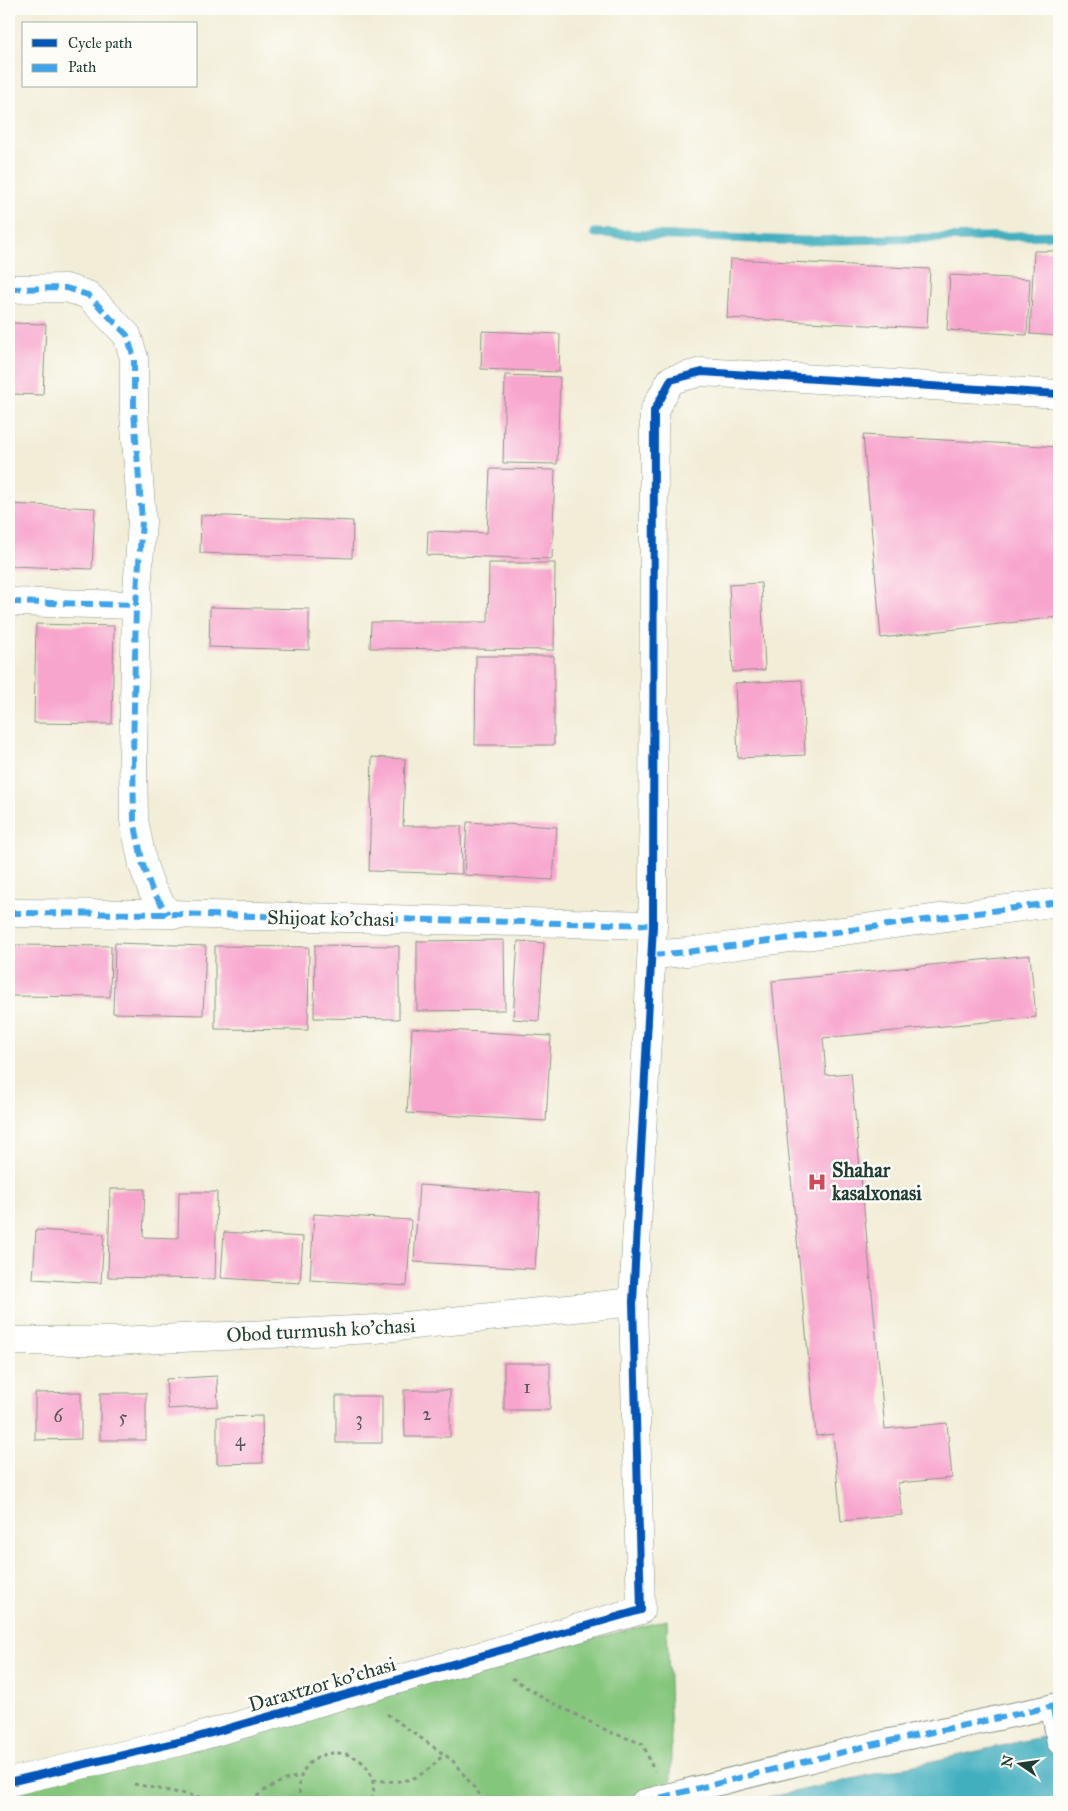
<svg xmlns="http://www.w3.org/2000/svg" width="1068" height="1811" font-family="'IM FELL Great Primer',serif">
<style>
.green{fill:#85c67d;stroke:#528258}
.water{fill:#42afbf;stroke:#30767a}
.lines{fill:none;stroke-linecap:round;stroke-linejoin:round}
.stream{stroke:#42afbf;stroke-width:9}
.building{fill:#f8a5cd}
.pedestrian-casing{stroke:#889586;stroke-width:26}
.minor-casing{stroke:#889586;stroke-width:29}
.path{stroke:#889586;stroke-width:3;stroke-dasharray:4 4;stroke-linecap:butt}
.pedestrian{stroke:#fff;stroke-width:24}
.minor{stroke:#fff;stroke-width:28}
.quiet{stroke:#3da4eb;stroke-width:6;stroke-dasharray:12 6;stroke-linecap:butt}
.cycleway-casing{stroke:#fdfcf7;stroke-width:11}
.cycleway{stroke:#0057b8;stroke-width:8}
.labels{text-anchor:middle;stroke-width:5;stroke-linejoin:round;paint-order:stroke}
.number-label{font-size:18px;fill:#55575a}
.street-label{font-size:20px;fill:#1f3d34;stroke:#fdfcf7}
.poi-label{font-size:20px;font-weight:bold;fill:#1f3d34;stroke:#fdfcf7;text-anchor:start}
</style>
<rect width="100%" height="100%" fill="#fdfcf7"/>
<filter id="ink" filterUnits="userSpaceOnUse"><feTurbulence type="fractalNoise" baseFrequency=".02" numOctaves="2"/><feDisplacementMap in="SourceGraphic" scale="10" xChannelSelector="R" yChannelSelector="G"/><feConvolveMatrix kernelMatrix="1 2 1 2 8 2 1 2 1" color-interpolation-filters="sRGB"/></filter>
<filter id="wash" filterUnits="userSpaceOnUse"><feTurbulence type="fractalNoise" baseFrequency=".0096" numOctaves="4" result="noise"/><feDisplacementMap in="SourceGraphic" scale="20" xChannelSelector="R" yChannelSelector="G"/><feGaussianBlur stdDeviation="1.12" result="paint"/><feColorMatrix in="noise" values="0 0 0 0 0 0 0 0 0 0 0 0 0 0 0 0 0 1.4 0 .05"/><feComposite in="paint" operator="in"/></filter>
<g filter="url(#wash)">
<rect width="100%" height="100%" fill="#f2edd7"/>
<path class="green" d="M667,1620L671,1746V1802H9V1784Z"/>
<path class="water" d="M1059,1733V1802H748Z"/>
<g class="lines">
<path class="stream" d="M595,233L803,241L1059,235"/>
</g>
<g id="blocks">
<path class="building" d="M1034,251H1059V336L1030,334Z
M730,259L930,269L927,328L727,318Z
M950,275L1030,279L1027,335L947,330Z
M9,323L46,324L43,395L13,394V384H9Z
M482,331L560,334L559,372L481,369Z
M505,375L560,377L557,464L503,463Z
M863,435L1059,447V617L881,638Z
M490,469L555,470L552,559L427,555L428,531L487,533Z
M9,504L95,508L92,569L9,566Z
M201,515L353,521L352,558L200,553Z
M489,563H555L554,650L370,648L371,622H488Z
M761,583L765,670L733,672L729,585Z
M210,607L309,609V650L209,647Z
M36,624L114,626L112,724L34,723Z
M476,656H554V745H475Z
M802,680L805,755L738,758L735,683Z
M372,757L405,759L403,826H461L462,874L369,871Z
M467,822L557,827L553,880L464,875Z
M504,940L505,1010L417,1011V941Z
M518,941L544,943L539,1021L513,1019Z
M115,943L206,946L203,1015L113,1013Z
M11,945L111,946L110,997L10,996Z
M315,945L399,946V1019L314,1018Z
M215,946L309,947L308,1030L215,1029Z
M1030,955L1036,1017L823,1038L826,1075L851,1073L885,1429L947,1423L952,1478L898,1483L902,1515L841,1521L833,1434L816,1436L772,981Z
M412,1028L551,1036L546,1121L407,1113Z
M419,1185L540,1193L535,1269L414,1262Z
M110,1189H145L143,1237L178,1238L179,1192H217L215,1279L108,1277Z
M314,1214L411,1220L407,1286L310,1280Z
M36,1230L104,1234L101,1283L33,1279Z
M224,1232L303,1237L300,1283L221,1278Z
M504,1363H550V1410H504Z
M217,1376L218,1406L168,1409L166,1379Z
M404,1390H450V1437H405Z
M81,1392V1439L35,1440V1393Z
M100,1393H146V1440H100Z
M336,1396H382V1443H336Z
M262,1416L263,1463L217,1464V1417Z"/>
</g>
</g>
<g filter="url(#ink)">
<use href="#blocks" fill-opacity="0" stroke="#889586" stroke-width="1"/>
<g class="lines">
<g class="pedestrian-casing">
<path id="pedestrian" d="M1053,1708L1059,1742
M643,1802L871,1745L1059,1705"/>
</g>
<g class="minor-casing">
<path id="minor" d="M9,289L66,288L88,295L127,335L134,358V412L142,521L136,605L133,756L134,820L143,865L152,890L168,914
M9,602L136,605
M9,913L168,914L653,925
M652,955L687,952L1059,902
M9,1341H117L376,1329L633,1302
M9,1782L187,1740L641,1610L633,1302L653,925L654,411L671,380L702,372L1059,394"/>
</g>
<path class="path" d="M512,1678L543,1698L610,1732L643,1744L654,1771
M387,1714L452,1760L480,1795
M373,1780C408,1784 420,1780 444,1754
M134,1784L225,1802
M251,1802C263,1789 284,1778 302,1776
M301,1802C285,1737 387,1736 372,1802"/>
<use href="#pedestrian" class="pedestrian"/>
<use href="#minor" class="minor"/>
<path class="quiet" d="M9,289L66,288L88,295L127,335L134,358V412L142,521L136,605L133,756L134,820L143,865L152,890L168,914
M9,602L136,605
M9,913L168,914L653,925
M652,955L687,952L1059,902
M1053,1708L1059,1742
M643,1802L871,1745L1059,1705"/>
<g class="cycleway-casing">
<path id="cycleway" d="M9,1782L187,1740L641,1610L633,1302L653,925L654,411L671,380L702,372L1059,394"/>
</g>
<use href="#cycleway" class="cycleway"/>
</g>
</g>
<defs>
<g id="hospital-bare" transform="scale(1.5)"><path d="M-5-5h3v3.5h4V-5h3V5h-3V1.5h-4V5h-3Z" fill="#d1495b" stroke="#fdfcf7" stroke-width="2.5" paint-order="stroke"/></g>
</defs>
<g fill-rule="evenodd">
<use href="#hospital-bare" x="817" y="1182"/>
</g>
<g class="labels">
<g class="number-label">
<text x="527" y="1393">1</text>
<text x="427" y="1420">2</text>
<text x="58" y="1422">6</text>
<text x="123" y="1423">5</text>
<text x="359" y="1425">3</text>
<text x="240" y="1446">4</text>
</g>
<g class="street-label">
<text transform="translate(331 918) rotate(1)" y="7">Shijoat ko'chasi</text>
<text transform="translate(321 1330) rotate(-3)" y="7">Obod turmush ko'chasi</text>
<text transform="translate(322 1684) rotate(-16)" y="7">Daraxtzor ko'chasi</text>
</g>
<g class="poi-label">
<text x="832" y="1177">Shahar<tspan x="832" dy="23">kasalxonasi</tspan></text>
</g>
</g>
<rect width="1068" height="1811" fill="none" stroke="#fdfcf7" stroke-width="30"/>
<rect x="22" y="22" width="175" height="65" fill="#fdfcf7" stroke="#a4b0a9"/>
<rect x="32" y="39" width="25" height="8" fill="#0057b8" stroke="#a4b0a9"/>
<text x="68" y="48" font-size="15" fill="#1f3d34">Cycle path</text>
<rect x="32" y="64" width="25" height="8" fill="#3da4eb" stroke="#a4b0a9"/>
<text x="68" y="72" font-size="15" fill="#1f3d34">Path</text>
<g transform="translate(1020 1764) rotate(283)" stroke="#fdfcf7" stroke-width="4" paint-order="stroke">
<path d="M0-4L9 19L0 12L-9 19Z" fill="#1f3d34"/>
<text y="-8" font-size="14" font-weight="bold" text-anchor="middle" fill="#1f3d34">N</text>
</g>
</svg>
